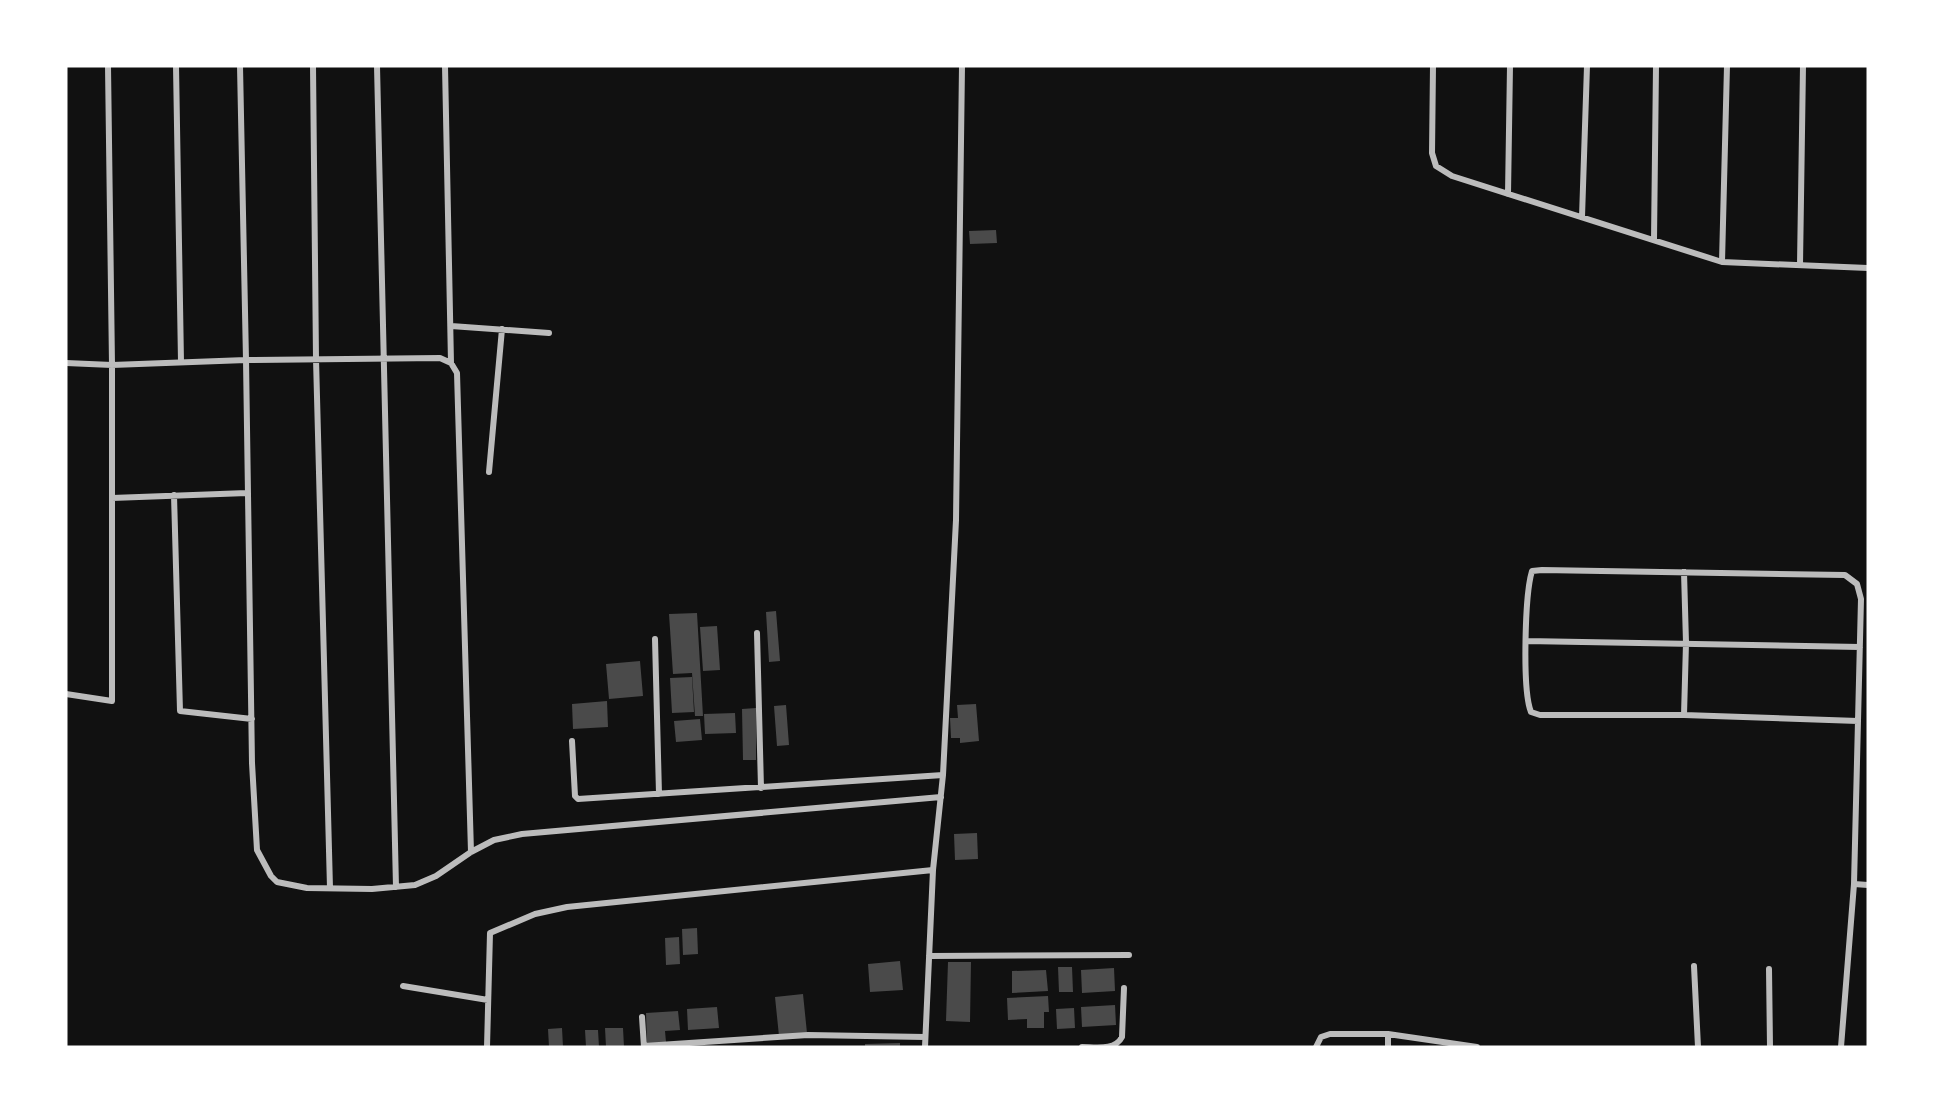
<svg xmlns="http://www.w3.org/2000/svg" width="1934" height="1113" font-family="Signika,sans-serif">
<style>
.building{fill:#4a4a4a}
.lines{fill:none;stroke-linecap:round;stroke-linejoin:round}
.minor{stroke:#bcbcbc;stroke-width:6}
</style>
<rect width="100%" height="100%" fill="#111"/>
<path class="building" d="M996,230L997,243L970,244L969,231Z
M776,611L780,661L769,662L766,612Z
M697,613L703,716H695L692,673L673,674L669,614Z
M717,626L720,670L703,671L700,627Z
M640,661L643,696L609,699L606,664Z
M692,677L694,712L672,713L670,678Z
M607,701L608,727L573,729L572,704Z
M976,704L979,741L960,743V738H951L950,718H958L957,705Z
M786,705L789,745L777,746L774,706Z
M756,708V760H743L742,709Z
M735,713L736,733L705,734L704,714Z
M700,719L702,740L676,742L674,721Z
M977,833L978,859L955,860L954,834Z
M697,928L698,954L683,955L682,929Z
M679,937L680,964L666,965L665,938Z
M900,961L903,990L870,992L868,964Z
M948,962H971L970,1022L946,1021Z
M1058,967H1072L1073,992H1059Z
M1114,968L1115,991L1082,993L1081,970Z
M1046,970L1048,991L1012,993V971Z
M803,994L807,1033L779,1036L775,997Z
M1048,996L1049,1012H1044V1028H1027V1019L1008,1020L1007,998Z
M1115,1005L1116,1025L1082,1027L1081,1007Z
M717,1007L719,1028L688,1030L687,1009Z
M1074,1008L1075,1028L1057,1029L1056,1009Z
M678,1011L680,1030L665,1031L666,1042L647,1044L646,1013Z
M562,1028L563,1047H549L548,1029Z
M605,1028H623L624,1047H606Z
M585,1030H598L599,1047H586Z
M900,1043V1047H865V1044Z"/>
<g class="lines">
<path class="minor" d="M176,66L181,362
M240,66L246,360L252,763L257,850L271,876L277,882L307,888L372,889L415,885L436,876L471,852L494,840L522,834L941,797
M313,66L316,359L330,888
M377,66L396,887
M445,66L451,363
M1433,66L1432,153L1436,166L1452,176L1722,262L1868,268
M1508,194L1510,66
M1582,217L1587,66
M1654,240L1656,66
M1722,262L1727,66
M1800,265L1803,66
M451,326L549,333
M66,363L112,365L246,360L440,358L451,363L457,373L471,852
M489,472L502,329
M174,495L180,711L252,719
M112,498L247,493
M1684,572L1686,643L1684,715
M757,633L761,788
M655,639L659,794
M1526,641L1860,647
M66,694L112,701V365L108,66
M572,741L575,796L578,799L943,775
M1854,884L1868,885
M929,956L1129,955
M1694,966L1698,1047
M1769,969L1770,1047
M403,986L488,1000
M642,1017L644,1047
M1388,1034V1047
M644,1046L808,1035L925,1037
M487,1047L490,933L535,914L567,907L933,870
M925,1047L933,870L943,775L956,520L962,66
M1082,1047C1095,1047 1115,1051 1122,1037L1124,988
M1316,1047L1321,1037L1330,1034H1388L1477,1047
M1841,1047L1854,884L1861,599L1857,584L1845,575L1542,570L1532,571C1525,594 1522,690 1531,712L1540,715H1684L1858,721"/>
</g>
<rect width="1934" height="1113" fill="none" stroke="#ffffff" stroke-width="135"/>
</svg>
